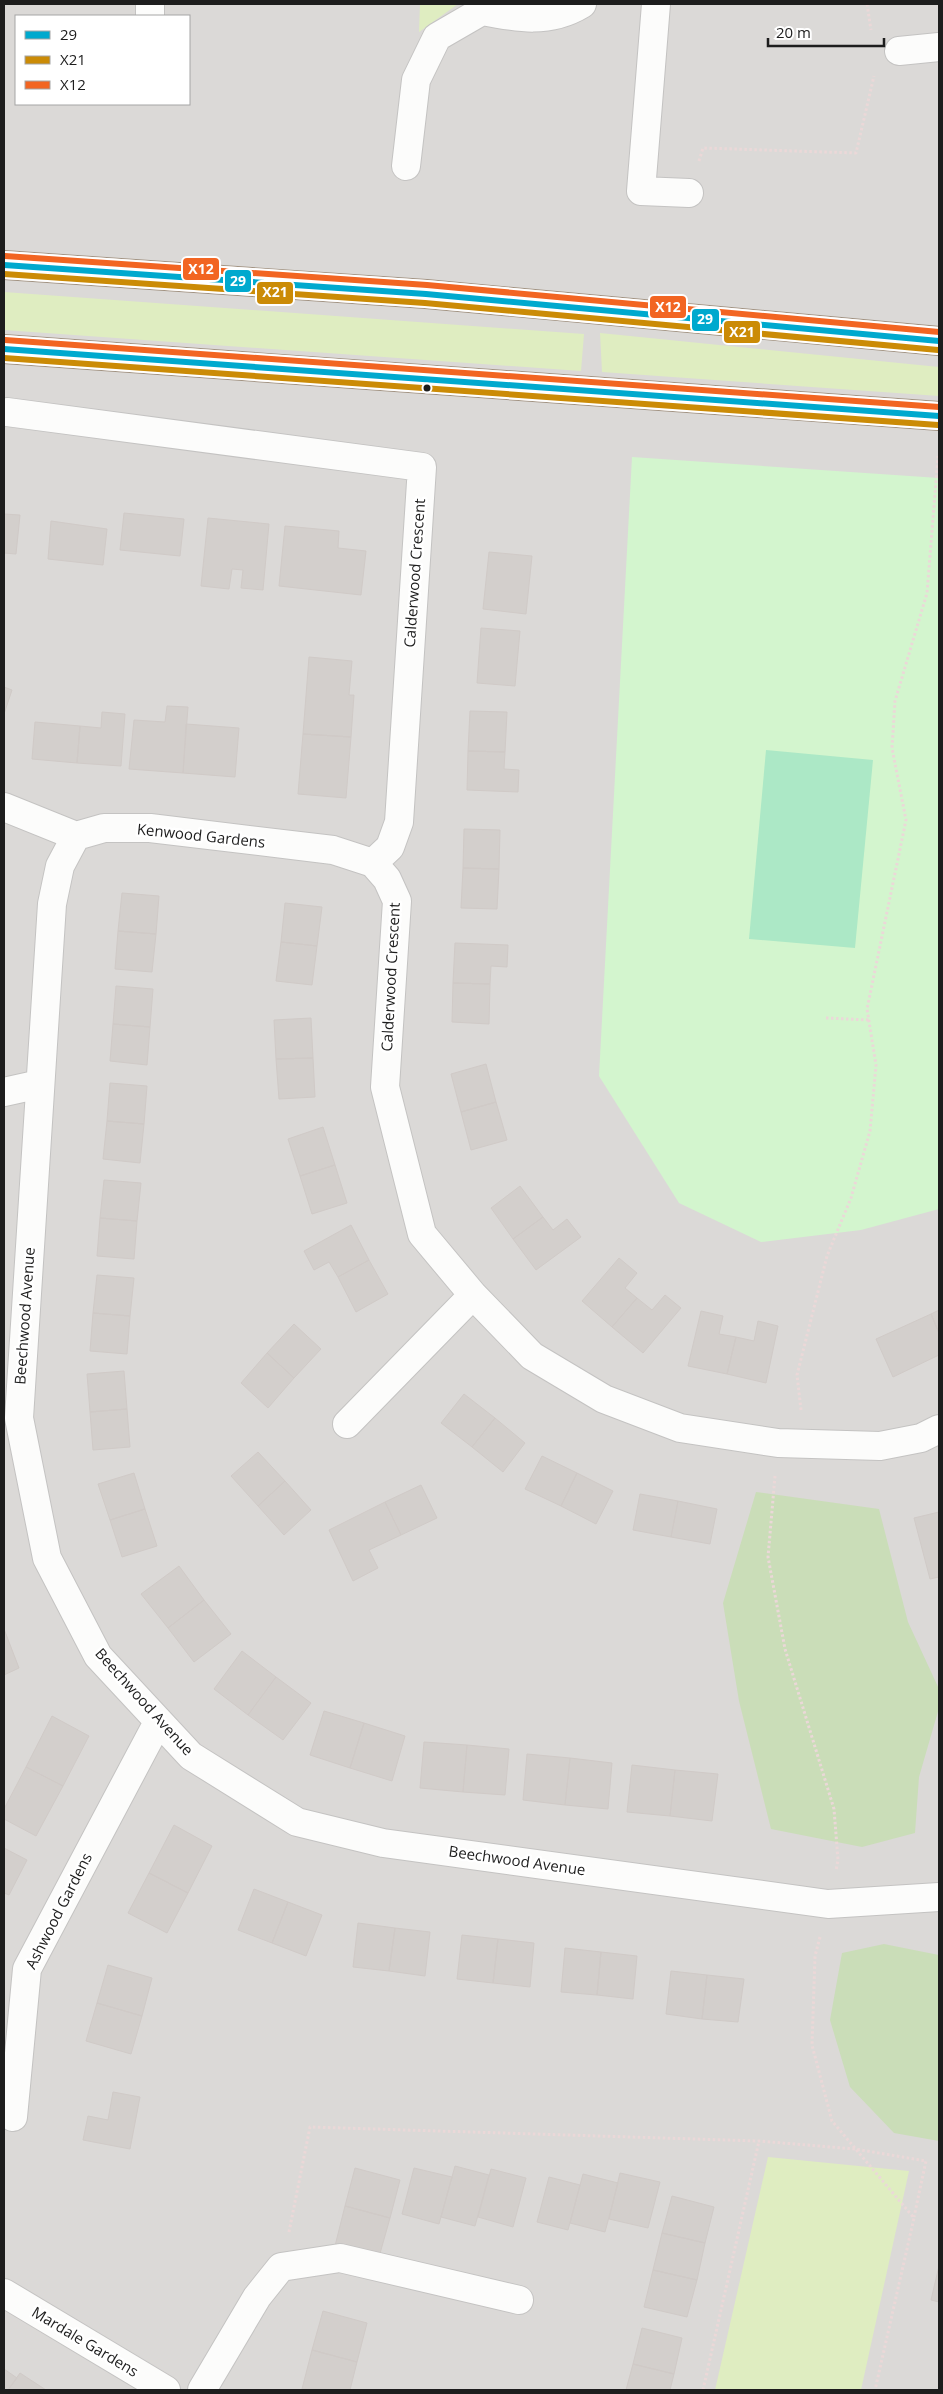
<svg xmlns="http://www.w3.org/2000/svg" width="943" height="2394" font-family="'Open Sans',sans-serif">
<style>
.residential{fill:#dbd9d7;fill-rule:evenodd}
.grass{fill:#dfedc1}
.forest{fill:#caddb8}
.park{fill:#d3f5ce}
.pitch{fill:#ace8c6}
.building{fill:#d3cfcc;stroke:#d0cac7}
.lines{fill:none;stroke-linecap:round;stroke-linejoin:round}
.minor-casing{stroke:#c4c3c2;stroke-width:30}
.major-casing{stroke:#a29382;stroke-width:30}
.path{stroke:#ebd8d8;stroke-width:3;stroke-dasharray:2.5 2.5;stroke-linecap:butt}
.minor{stroke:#fcfcfb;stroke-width:28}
.major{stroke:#f1e9e3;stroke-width:28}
.bus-1-casing{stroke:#fff;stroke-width:10}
.bus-2-casing{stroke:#fff;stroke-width:10}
.bus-3-casing{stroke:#fff;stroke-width:10}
.bus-1{stroke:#00a9ce;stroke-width:6}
.bus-2{stroke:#cb8b06;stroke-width:6}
.bus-3{stroke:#f26522;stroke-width:6}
.bus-dot{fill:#1d1d1d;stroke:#fff;stroke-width:2}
.labels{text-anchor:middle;stroke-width:5;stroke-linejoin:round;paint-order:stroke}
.street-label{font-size:15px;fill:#1d1d1d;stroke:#fff}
.line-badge{stroke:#fff;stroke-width:2}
.badge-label{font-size:14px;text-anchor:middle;font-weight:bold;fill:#fff}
</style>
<rect width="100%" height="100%" fill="#ece9e6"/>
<path class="residential" d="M4,4H939V2390H4ZM16,16H189V104H16Z"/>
<path class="grass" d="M420,4H458L419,32Z
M4,292L584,334L581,371L4,330Z
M600,333L939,367V396L602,372Z
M768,2157L909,2171L861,2390H715Z"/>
<path class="forest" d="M756,1492L879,1509L908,1622L939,1689V1708L919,1777L915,1833L862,1847L771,1829L739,1701L723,1603Z
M884,1944L939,1955V2141L894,2133L850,2087L830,2020L842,1953Z"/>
<path class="park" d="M632,457L939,478V1209L861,1230L761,1242L679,1203L599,1076Z"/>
<path class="pitch" d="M766,750L873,760L855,948L749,939Z"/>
<path class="building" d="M124,513L184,519L180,556L120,550Z
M4,514L20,515L16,554L4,553Z
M208,518L269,524L263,590L241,588L243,570L232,569L229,589L201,586Z
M51,521L107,529L103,565L48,559Z
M285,526L339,531L338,548L366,551L361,595L279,586Z
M489,552L532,556L526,614L483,609Z
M481,628L520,631L515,686L477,683Z
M309,657L352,661L349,695H354L351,737L303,734Z
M4,687L12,690L4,714Z
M167,706L188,707L183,773L129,769L134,720L165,722Z
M470,711L507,712L505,752L468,751Z
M102,712L125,714L121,766L77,763L80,726L101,728Z
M35,722L80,726L77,763L32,759Z
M186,724L239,728L235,777L183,773Z
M303,734L351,737L346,798L298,794Z
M468,751L505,752L504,769L519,770L518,792L467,790Z
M464,829L500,830L499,869L463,868Z
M463,868L499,869L497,909L461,908Z
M122,893L159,896L156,934L118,931Z
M285,903L322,907L317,946L281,942Z
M118,931L156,934L152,972L115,969Z
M281,942L317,946L312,985L276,981Z
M455,943L508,945L507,967L491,966L490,984L453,983Z
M453,983L490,984L489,1024L452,1022Z
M116,986L153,989L150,1027L113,1024Z
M311,1018L313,1058L276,1059L274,1020Z
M113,1024L150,1027L147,1065L110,1061Z
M313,1058L315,1097L279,1099L276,1059Z
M486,1064L496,1102L461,1112L451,1074Z
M110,1083L147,1086L144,1124L107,1121Z
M496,1102L507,1140L471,1150L461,1112Z
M107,1121L144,1124L140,1163L103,1159Z
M323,1127L335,1165L300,1176L288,1139Z
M335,1165L347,1203L312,1214L300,1176Z
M104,1180L141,1183L137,1221L100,1218Z
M520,1186L543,1217L513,1239L491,1208Z
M543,1217L553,1230L567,1219L581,1237L536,1270L513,1239Z
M100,1218L137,1221L134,1259L97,1256Z
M351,1225L369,1260L338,1277L329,1262L314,1270L304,1251Z
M619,1258L637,1273L625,1288L637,1298L612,1327L582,1301Z
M369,1260L388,1294L356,1312L338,1277Z
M97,1275L134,1278L130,1316L93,1313Z
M665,1295L681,1308L643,1353L612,1327L637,1298L652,1310Z
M939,1310V1333L931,1314Z
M701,1311L723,1316L719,1334L736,1337L727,1374L688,1366Z
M93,1313L130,1316L127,1354L90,1351Z
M931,1314L939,1333V1355L893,1377L876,1339Z
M758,1321L778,1326L766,1383L727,1374L736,1337L754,1341Z
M294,1324L321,1349L294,1378L267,1353Z
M267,1353L294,1378L268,1408L241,1383Z
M124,1371L127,1409L90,1412L87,1374Z
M464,1394L495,1418L472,1447L441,1423Z
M127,1409L130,1447L93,1450L90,1412Z
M495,1418L525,1443L503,1472L472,1447Z
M258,1452L285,1481L258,1506L231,1476Z
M542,1456L577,1473L561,1506L525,1489Z
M134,1473L145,1509L110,1520L98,1484Z
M577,1473L613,1491L596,1524L561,1506Z
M285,1481L311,1510L284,1535L258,1506Z
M421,1485L437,1518L401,1535L385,1502Z
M640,1494L678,1501L671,1537L633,1530Z
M678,1501L717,1509L710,1544L671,1537Z
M385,1502L401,1535L369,1550L378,1568L353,1581L329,1530Z
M145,1509L157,1546L122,1557L110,1520Z
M939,1512V1577L930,1579L914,1518Z
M179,1566L204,1600L168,1628L141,1594Z
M204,1600L231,1634L194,1662L168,1628Z
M4,1629L19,1668L4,1675Z
M242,1651L276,1677L248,1715L214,1689Z
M276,1677L311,1703L283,1740L248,1715Z
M324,1711L364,1723L350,1768L310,1755Z
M52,1716L89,1736L63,1786L26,1767Z
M364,1723L405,1736L392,1781L350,1768Z
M424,1742L467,1745L463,1792L420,1788Z
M467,1745L509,1749L505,1795L463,1792Z
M527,1754L570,1758L565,1805L523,1800Z
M570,1758L612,1763L608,1809L565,1805Z
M632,1765L675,1770L670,1816L627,1812Z
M26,1767L63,1786L36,1836L4,1819V1809Z
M675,1770L718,1774L712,1821L670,1816Z
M174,1825L212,1846L188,1893L149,1873Z
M4,1848L27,1860L9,1895L4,1893Z
M149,1873L188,1893L167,1933L128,1913Z
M254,1889L288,1902L272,1943L238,1930Z
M288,1902L322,1915L306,1956L272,1943Z
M358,1923L395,1928L389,1971L353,1967Z
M395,1928L430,1932L425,1976L389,1971Z
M462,1935L498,1939L493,1983L457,1979Z
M498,1939L534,1943L530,1987L493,1983Z
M565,1948L601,1952L597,1995L561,1992Z
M601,1952L637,1956L633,1999L597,1995Z
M108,1965L152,1978L142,2016L97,2003Z
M671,1971L707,1975L702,2019L666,2014Z
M707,1975L744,1979L738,2022L702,2019Z
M97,2003L142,2016L131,2054L86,2041Z
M113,2092L140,2097L130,2149L83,2140L88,2116L108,2120Z
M455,2166L489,2175L475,2226L441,2217Z
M355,2168L400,2180L390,2218L345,2206Z
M414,2168L452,2177L439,2224L402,2214Z
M491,2169L526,2178L513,2227L478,2217Z
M620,2173L660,2182L648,2228L609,2219Z
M583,2174L618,2183L605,2232L570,2223Z
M549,2177L580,2185L568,2230L537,2222Z
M672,2196L714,2207L705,2243L662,2233Z
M345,2206L390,2218L379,2257L335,2246Z
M662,2233L705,2243L697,2280L653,2270Z
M939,2266V2302L931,2300Z
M653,2270L697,2280L687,2317L644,2307Z
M323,2311L367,2323L357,2362L312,2350Z
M642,2328L682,2338L674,2374L633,2364Z
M312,2350L357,2362L350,2390L302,2389Z
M633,2364L674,2374L670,2390H626Z
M4,2369L17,2378L8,2390H4Z
M20,2373L46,2390H8Z"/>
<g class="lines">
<g class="minor-casing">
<path id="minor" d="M656,4L641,191L689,193
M150,16V4
M899,51L939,47
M406,166L416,80L437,37L482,11C518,18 549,24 582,4
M7,412L422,467L399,822L390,847L373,863L387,879L397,901L385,1087L422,1234L473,1295L532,1356L604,1399L680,1428L778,1443L880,1446L921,1438L939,1429
M4,807L76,836L104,828H150L333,850L373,863
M76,836L60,866L52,904L19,1418L47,1558L98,1656L191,1756L297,1822L383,1843L828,1904L939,1897
M4,1092L40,1084
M347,1424L473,1295
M13,2117L27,1969L158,1722
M4,2293L166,2390
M202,2390L257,2297L281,2267L340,2258L519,2300"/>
</g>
<g class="major-casing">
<path id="major" d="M4,265L426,294L939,341
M4,349L939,416"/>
</g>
<path class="path" d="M867,4L871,30
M699,161L703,148L856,153L874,76
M826,1018L869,1020
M801,1410L797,1375L827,1256L851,1198L870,1131L876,1065L867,1009L906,820L892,748L895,701L927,593L938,456
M775,1476L768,1557L785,1649L834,1809L838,1860L836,1871
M820,1937L815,1956L812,2045L832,2121L914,2218L875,2390
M289,2232L310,2127L759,2141L855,2149L926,2161L914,2217
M703,2390L759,2141"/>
<use href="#minor" class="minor"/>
<use href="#major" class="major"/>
<g class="bus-1-casing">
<path id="bus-1" d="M4,265L426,294L939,341
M4,349L939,416"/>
</g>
<g class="bus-2-casing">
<path id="bus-2" d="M4,274L425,303L938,350
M4,358L938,425"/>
</g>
<g class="bus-3-casing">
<path id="bus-3" d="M5,256L427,285L939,332
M5,340L939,407"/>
</g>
<use href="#bus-1" class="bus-1"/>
<use href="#bus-2" class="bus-2"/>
<use href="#bus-3" class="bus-3"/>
</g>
<circle class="bus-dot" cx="427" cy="388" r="4.5"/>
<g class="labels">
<g class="street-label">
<text transform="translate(415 573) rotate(-86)" y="5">Calderwood Crescent</text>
<text transform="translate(201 836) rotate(6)" y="5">Kenwood Gardens</text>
<text transform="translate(391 977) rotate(-87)" y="5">Calderwood Crescent</text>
<text transform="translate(25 1316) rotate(-86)" y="5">Beechwood Avenue</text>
<text transform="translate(144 1702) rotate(48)" y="5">Beechwood Avenue</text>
<text transform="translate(517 1861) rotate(8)" y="5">Beechwood Avenue</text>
<text transform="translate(59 1911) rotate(-63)" y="5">Ashwood Gardens</text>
<text transform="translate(85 2342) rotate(31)" y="5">Mardale Gardens</text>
</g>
</g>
<g class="line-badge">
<rect x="182" y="257" width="38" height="24" rx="5" fill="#f26522"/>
<rect x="224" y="269" width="28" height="24" rx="5" fill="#00a9ce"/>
<rect x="256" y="281" width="38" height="24" rx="5" fill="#cb8b06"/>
<rect x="649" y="295" width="38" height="24" rx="5" fill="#f26522"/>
<rect x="691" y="308" width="29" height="24" rx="5" fill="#00a9ce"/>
<rect x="723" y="320" width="38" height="24" rx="5" fill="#cb8b06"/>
</g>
<g class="badge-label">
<text x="201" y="274">X12</text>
<text x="238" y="286">29</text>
<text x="275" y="297">X21</text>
<text x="668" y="312">X12</text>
<text x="705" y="324">29</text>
<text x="742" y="337">X21</text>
</g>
<rect width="943" height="2394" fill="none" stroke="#1d1d1d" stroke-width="10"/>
<rect x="15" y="15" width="175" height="90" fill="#ffffff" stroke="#a5a5a5"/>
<rect x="25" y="31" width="25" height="8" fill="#00a9ce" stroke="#a5a5a5"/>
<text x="60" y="40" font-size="15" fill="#1d1d1d">29</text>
<rect x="25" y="56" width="25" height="8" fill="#cb8b06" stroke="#a5a5a5"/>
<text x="60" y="65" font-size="15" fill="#1d1d1d">X21</text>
<rect x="25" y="81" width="25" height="8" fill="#f26522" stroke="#a5a5a5"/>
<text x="60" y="90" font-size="15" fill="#1d1d1d">X12</text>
<path d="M768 38v8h116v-8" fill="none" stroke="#1d1d1d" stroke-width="2.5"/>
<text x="776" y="38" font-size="15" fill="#1d1d1d" stroke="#ffffff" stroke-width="4" paint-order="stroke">20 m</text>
</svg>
